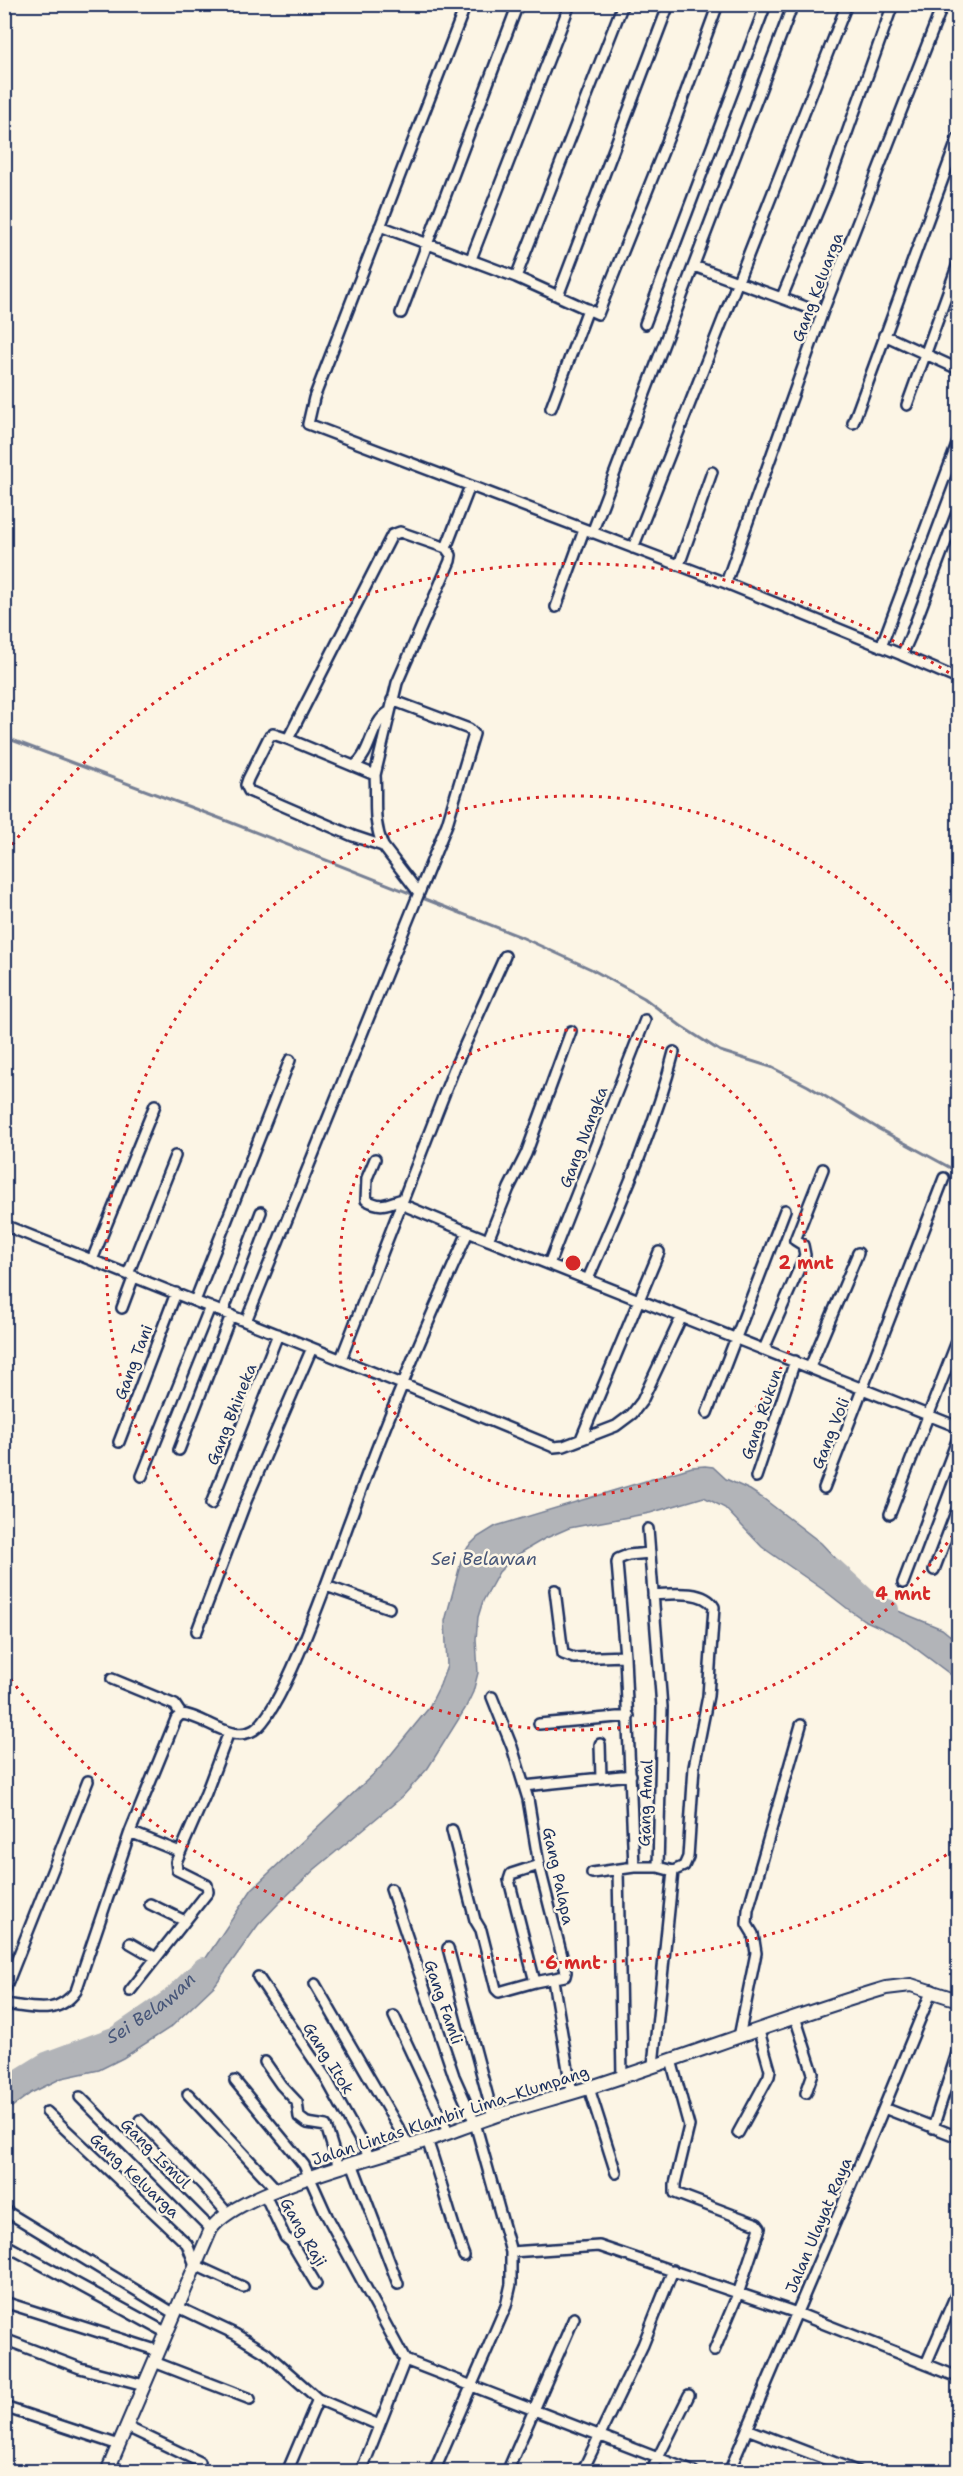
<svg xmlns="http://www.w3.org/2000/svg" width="963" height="2476" font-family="'Shantell Sans',sans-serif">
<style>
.water{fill:#b2b4b8;stroke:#767f94;stroke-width:1.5}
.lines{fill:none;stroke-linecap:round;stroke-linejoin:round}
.stream{stroke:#767f94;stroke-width:3}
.river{stroke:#b2b4b8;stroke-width:18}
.minor-casing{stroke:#1b2f5e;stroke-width:14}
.major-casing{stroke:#1b2f5e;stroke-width:16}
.minor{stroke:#fcf5e5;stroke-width:9}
.major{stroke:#fcf5e5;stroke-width:12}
.ring{fill:none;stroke:#d62828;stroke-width:3;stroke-dasharray:3 6}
.labels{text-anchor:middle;stroke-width:5;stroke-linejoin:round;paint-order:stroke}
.street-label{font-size:16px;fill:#1b2f5e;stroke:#fcf5e5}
.water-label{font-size:18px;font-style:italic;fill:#485779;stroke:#fcf5e5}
.centre{fill:#d62828;stroke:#fcf5e5;stroke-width:3}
.ring-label{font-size:18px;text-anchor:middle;font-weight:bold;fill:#d62828;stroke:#fcf5e5;stroke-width:5;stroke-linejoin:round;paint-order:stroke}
</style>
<rect width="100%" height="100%" fill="#fcf5e5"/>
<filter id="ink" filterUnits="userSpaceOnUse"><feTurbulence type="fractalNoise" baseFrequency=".0167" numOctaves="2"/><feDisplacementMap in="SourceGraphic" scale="12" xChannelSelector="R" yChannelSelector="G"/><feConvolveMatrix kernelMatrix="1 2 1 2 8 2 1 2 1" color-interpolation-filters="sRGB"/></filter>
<g filter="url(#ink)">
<path class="water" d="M705,1466L713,1467L726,1479L750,1490L764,1499L821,1543L840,1563L853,1588L864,1597L942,1629L958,1642V1680L899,1636L864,1620L848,1609L825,1591L762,1547L725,1508L704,1497L650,1513L569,1528L544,1539L515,1556L499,1572L483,1601L478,1617L476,1639L478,1673L473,1692L465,1709L428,1768L402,1797L315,1869L280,1902L258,1925L215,1985L171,2027L123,2058L99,2070L62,2078L31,2093L5,2112V2082L43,2060L97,2044L121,2034L163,2009L206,1958L252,1889L380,1768L428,1709L440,1685L447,1666L445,1621L462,1558L468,1547L478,1537L496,1526L692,1467Z"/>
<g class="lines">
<path class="stream" d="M4,737L227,821L521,937L591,969L644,998L681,1026L720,1051L771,1067L808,1086L879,1129L958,1172"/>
<g class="river">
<path d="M834,1567L872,1602L890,1609"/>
<path id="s1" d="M4,2087L46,2061L116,2035L170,1998L203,1966"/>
</g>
<g class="minor-casing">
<path id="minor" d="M466,4L314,398L308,424L726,583L900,654L902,655L910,637L958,510
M4,5L5,4
M380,226L516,277L598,314L674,124L718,4
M471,259L570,4
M694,266L822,313
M516,277L623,4
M558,296L669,4
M782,297L827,189L893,4
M401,313L518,4
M645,324L766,4
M884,335L958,369
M907,405L958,264
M551,408L588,309
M853,423L958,138
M592,533L793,4
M446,548L470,486
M633,548L847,4
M679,565L712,472
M726,583L823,311L943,4
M556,607L584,530
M881,647L958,442
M902,655L958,679
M392,700L469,729L474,734L447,824L419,893
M288,739L392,535L400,532L446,548L451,555L450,561L397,683L375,775
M354,766C372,753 370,723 389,712
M375,1159L367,1178L366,1200C384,1209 386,1203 403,1199
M401,1204L468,1232
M4,1225L402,1384L554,1447L564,1446L616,1426L632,1414L642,1401L681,1318
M488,1240L509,1188L526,1154L571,1031
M92,1260L155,1105
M549,1264L645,1020
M128,1274L175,1156
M588,1279C620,1205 654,1131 674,1052
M195,1301L290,1060
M122,1308L134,1276
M223,1312L261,1212
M246,1321L419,893L383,846C372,820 377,802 375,775L288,739L273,734L269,737L248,779L246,785L249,791L353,836L383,846
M764,1349L805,1255L803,1245L795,1240L823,1169
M341,1359L454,1069L505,956
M810,1367L858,1253
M707,1413L785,1210
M581,1439L659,1252
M119,1442L176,1293
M179,1450L231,1315
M142,1476L210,1307
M756,1477L795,1361
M824,1488L944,1178
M211,1504L278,1334
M890,1514L958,1339
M648,1529L662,1707L658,1867L673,1871L653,2065
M934,1570L958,1507
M903,1583L958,1438
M326,1586L389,1608
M555,1590L563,1654L574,1658L625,1656
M653,1595C670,1594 704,1589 714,1607L708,1696L694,1767L688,1857L684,1866L673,1871
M197,1631L246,1501L312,1348
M112,1679L175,1705L181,1714
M492,1697L512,1747L528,1799L539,1865L566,1972L565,1976L535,1982
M539,1724L629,1716
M600,1744L601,1778
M524,1786L631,1775
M452,1830L475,1920L481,1930L496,1989L499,1992L535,1982L509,1880L511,1874L539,1865
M130,1832L180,1852
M634,1867L625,1656L617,1563L618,1559L628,1555L650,1553
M618,1870L622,2076
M592,1873L634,1867H658
M391,1889L454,2076L475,2123L511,2252V2284L506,2306L434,2472
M150,1904L185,1921
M130,1943L156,1958
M448,1948L493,2116
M258,1977L324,2075L370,2158
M553,1980L572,2093
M315,1984L409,2146
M130,1991L208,1892L207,1885L177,1870L176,1862L206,1793L229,1732
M4,1992L88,1781
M4,2004C32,2007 57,2017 76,1991L130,1832L176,1719L181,1714C204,1715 231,1744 254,1730C284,1712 336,1556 351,1517C367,1473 384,1429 402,1386C422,1334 446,1283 468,1232L958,1427
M394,2016L448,2132
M795,2017L813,2073L806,2093
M739,2037L756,1953L753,1934L747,1924L748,1910L801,1725
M671,2060L689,2126L675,2184V2193L757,2224L760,2228L738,2294L714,2351
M265,2062L281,2085L297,2102L299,2117L307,2123L326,2126L339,2168
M235,2081L304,2165L327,2216L405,2360L694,2472
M589,2088L616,2173
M188,2094L277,2190
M80,2097L211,2229
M884,2108L958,2137
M47,2112L187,2244L195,2265L243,2287
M140,2120L203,2185L228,2214
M933,2128L958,2050
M738,2133L769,2076L770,2070L759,2031
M427,2140C441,2179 450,2218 464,2256
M352,2163L398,2284
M265,2195L285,2237L291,2242L316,2284
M4,2210L175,2314
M4,2244L167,2333
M511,2252L599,2246L797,2313L958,2377
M4,2302L159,2351
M178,2307L235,2334L266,2353L318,2399L379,2425
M4,2339L80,2368L144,2385
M154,2362L250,2399
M926,2364L958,2290
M4,2407L119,2445
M127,2427L200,2462
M747,2429L859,2472
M110,2465L124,2472
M4,2471L8,2472
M287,2472L318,2399
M361,2472L405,2360
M507,2472L574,2318
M582,2472L643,2345L673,2270
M651,2472L689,2395
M729,2472L880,2117L932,1990"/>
</g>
<g class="major-casing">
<path id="major" d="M107,2472L211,2229C239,2190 380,2157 428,2140C449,2133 471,2124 492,2117C524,2106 556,2098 588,2088C688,2056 785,2018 886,1988L911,1985L958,2000"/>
</g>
<use href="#minor" class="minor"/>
<use href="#major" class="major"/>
</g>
</g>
<g class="ring">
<circle cx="573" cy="1263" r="233"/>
<path d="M958 1528A467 467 0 1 1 958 998"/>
<path d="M954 1850A700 700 0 0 1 7 1674M7 852A700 700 0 0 1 954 676"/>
</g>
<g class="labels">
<g class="street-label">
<text transform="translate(817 287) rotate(-69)" y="6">Gang Keluarga</text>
<text transform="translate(583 1137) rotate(-69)" y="6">Gang Nangka</text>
<text transform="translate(133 1362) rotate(-69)" y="6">Gang Tani</text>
<text transform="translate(231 1414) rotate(-68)" y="6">Gang Bhineka</text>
<text transform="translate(761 1414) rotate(-71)" y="6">Gang Rukun</text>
<text transform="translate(830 1433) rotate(-68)" y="6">Gang Voli</text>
<text transform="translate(645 1803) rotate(-88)" y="6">Gang Amal</text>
<text transform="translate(559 1876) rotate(78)" y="6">Gang Palapa</text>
<text transform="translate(444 2002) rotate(71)" y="6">Gang Famli</text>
<text transform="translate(329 2058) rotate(58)" y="6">Gang Itok</text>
<text transform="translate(450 2115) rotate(-18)" y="6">Jalan Lintas Klambir Lima–Klumpang</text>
<text transform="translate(156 2153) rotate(45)" y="6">Gang Ismul</text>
<text transform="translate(135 2175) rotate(43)" y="6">Gang Keluarga</text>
<text transform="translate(818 2225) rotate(-67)" y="6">Jalan Ulayat Raya</text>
<text transform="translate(304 2232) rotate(60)" y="6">Gang Raji</text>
</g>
<g class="water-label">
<text x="484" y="1565">Sei Belawan</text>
<text dy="6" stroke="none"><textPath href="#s1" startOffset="168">Sei Belawan</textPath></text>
</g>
</g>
<circle cx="573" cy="1263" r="9" class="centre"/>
<g class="ring-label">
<text x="806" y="1269">2 mnt</text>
<text x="903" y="1600">4 mnt</text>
<text x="573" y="1969">6 mnt</text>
</g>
<rect width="963" height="2476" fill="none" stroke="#fcf5e5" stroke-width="24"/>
<rect x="12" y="12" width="939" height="2452" fill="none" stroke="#1b2f5e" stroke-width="2" filter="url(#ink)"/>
</svg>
